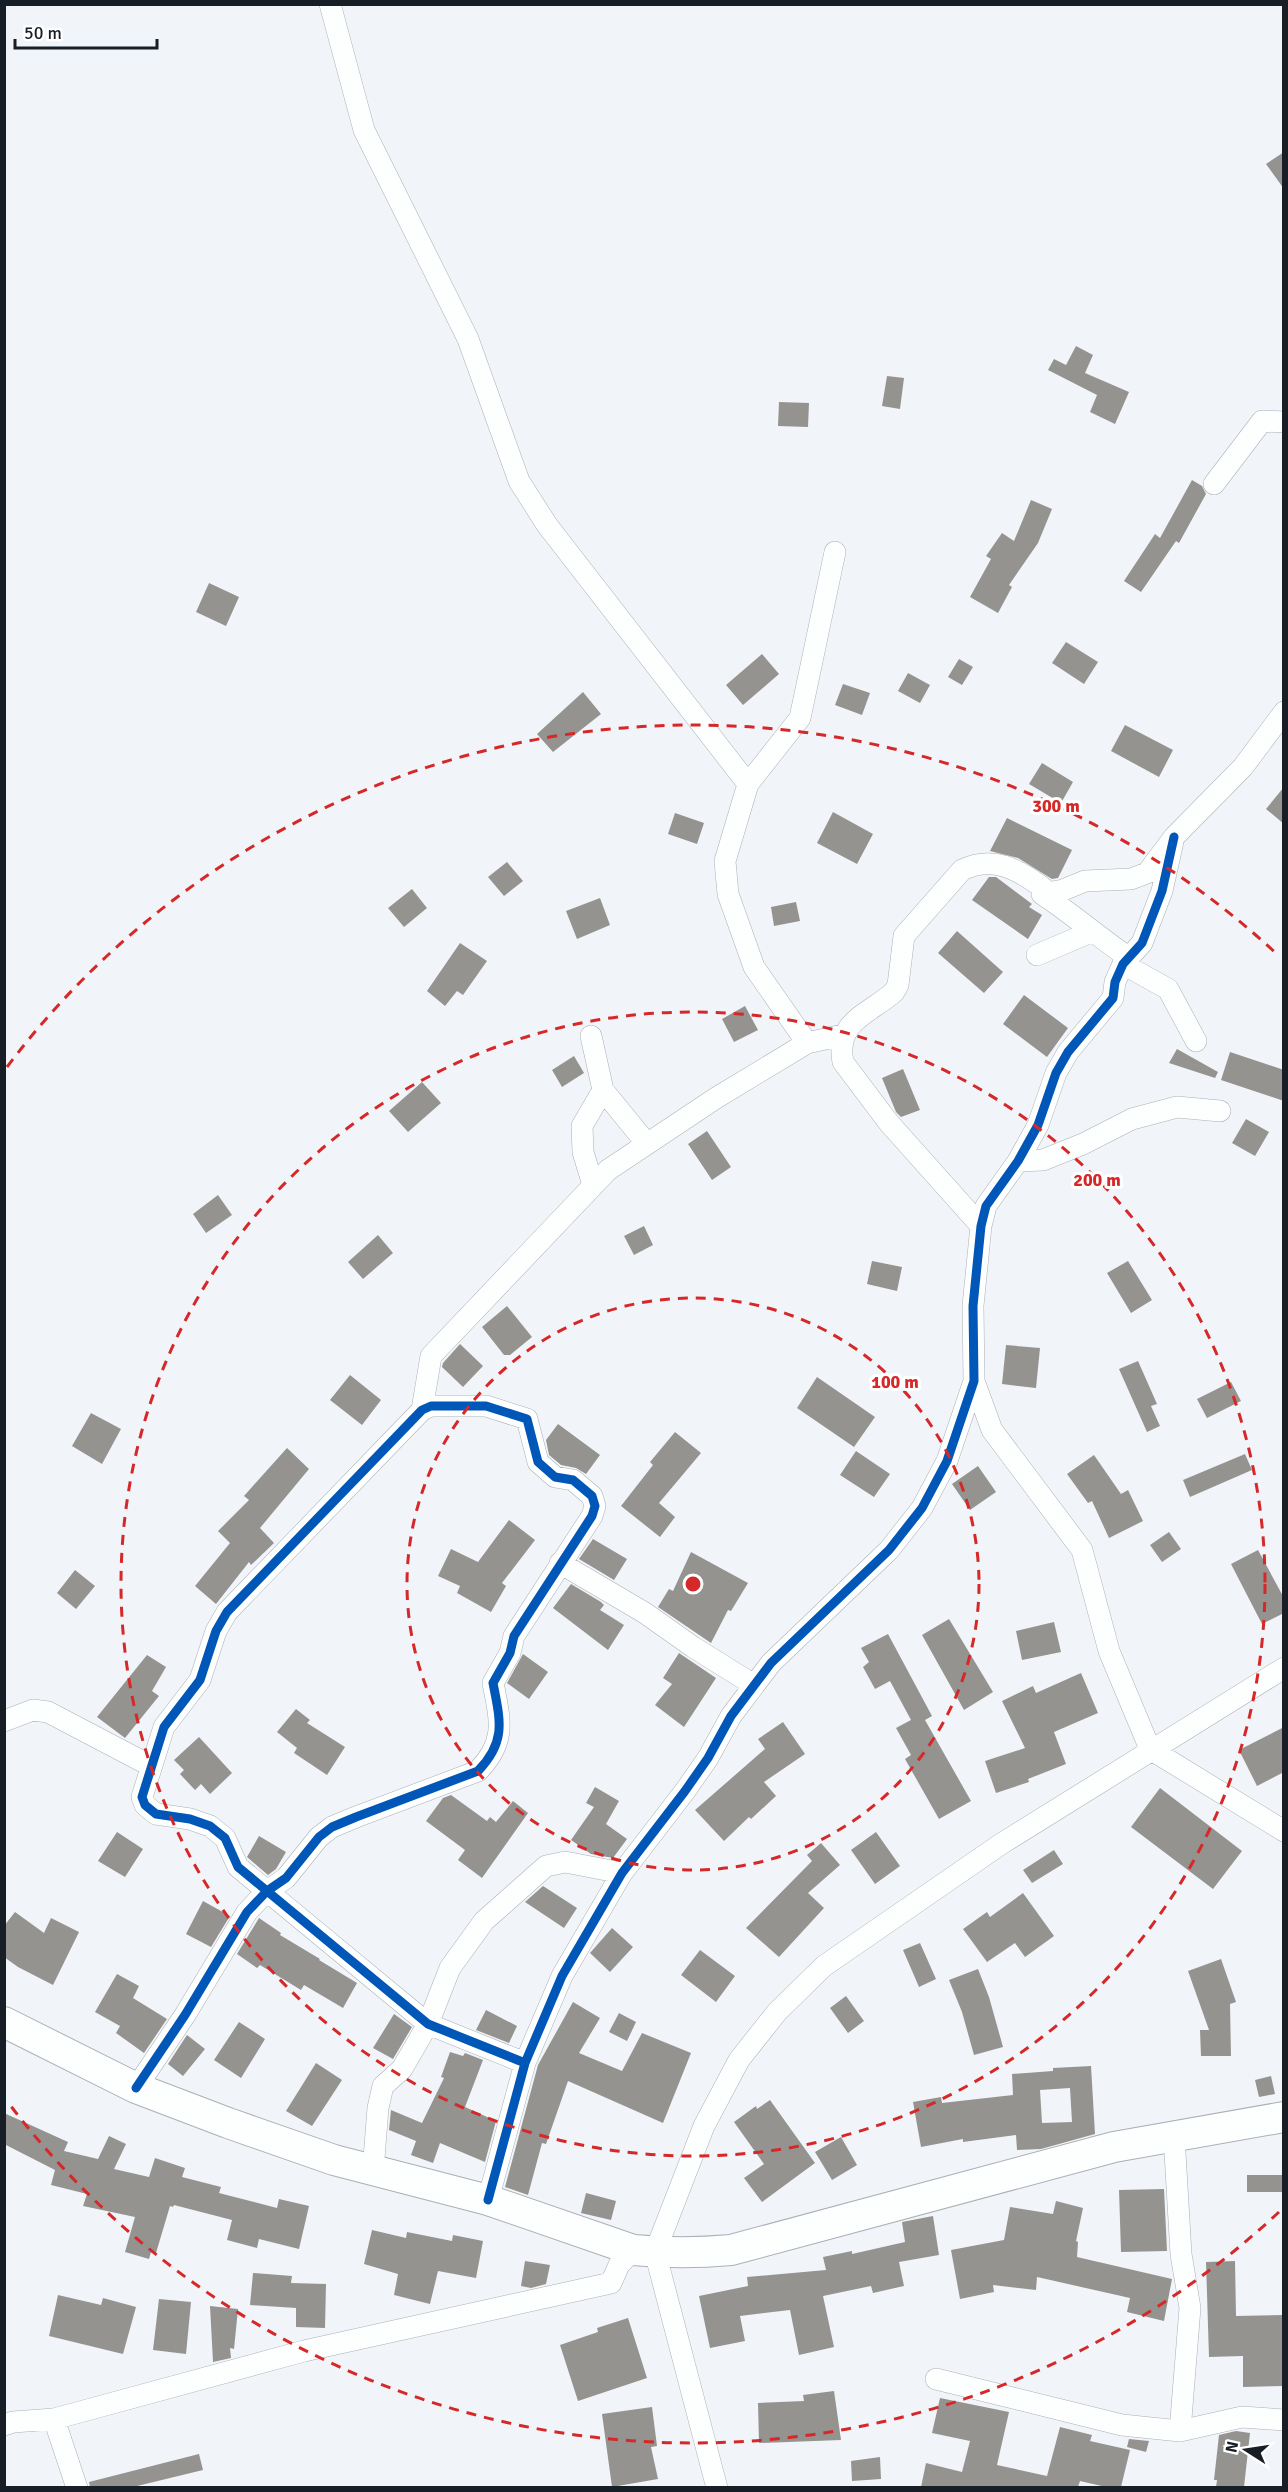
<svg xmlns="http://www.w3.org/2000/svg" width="1288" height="2492" font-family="Signika,sans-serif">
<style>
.building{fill:#94938f;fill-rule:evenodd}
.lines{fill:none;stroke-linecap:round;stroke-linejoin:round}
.street-casing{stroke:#abb0b6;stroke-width:22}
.secondary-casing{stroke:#abb0b6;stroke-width:32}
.street{stroke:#fdfefe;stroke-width:21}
.secondary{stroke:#fdfefe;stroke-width:30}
.cycleway-casing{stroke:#fff;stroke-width:13}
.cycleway{stroke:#0057b8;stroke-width:9}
.ring{fill:none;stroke:#d62828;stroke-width:3;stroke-dasharray:10 8}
.centre{fill:#d62828;stroke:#fff;stroke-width:3}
.ring-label{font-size:18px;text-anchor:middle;font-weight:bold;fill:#d62828;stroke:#fff;stroke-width:6;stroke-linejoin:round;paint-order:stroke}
</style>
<rect width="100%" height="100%" fill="#f1f5fa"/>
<path class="building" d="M1284,152V189L1266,164Z
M1076,346L1093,355L1085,373L1129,392L1115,424L1090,412L1097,395L1048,370L1054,359L1066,365Z
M887,376L904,378L900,409L882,406Z
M779,402L809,403L808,427L778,426Z
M1192,480L1202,486L1206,494L1179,543L1176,541L1141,592L1124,581L1155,534L1160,538Z
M1031,500L1052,509L1038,543L1009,585L1012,587L998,613L970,597L991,559L986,556L1002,533L1014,541Z
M209,583L239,597L226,626L196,612Z
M1066,642L1098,662L1084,684L1052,663Z
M762,654L779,674L743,705L726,685Z
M959,659L973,667L962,685L948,677Z
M908,673L930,685L920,703L898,691Z
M843,684L870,693L862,715L835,705Z
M583,692L601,714L553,752L537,734Z
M1125,725L1173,750L1159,777L1111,751Z
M1042,763L1073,782L1061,803L1029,784Z
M1284,787V824L1266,809Z
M833,812L873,834L857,864L817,843Z
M675,813L704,823L697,844L668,834Z
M1007,818L1072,850L1058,878L1052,879L1018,858L990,851Z
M507,862L523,881L504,896L488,877Z
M989,877H996L1032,904L1029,907L1042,915L1028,939L972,900Z
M412,889L427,908L404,927L388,908Z
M600,898L610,925L577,939L566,911Z
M796,902L800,921L774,926L771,907Z
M957,931L1003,972L984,993L938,953Z
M460,943L487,961L463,995L457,991L445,1006L427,991Z
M1024,995L1068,1028L1047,1057L1003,1024Z
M745,1006L758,1030L734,1042L722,1019Z
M1177,1049L1218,1072L1215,1078L1169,1063Z
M1230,1052L1284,1070V1101L1221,1080Z
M574,1056L584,1073L562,1087L552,1070Z
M903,1069L920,1110L901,1117L896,1112L882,1078Z
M422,1082L441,1103L408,1132L389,1111Z
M1246,1119L1269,1132L1255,1156L1232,1143Z
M707,1131L731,1167L712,1180L688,1144Z
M218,1195L232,1215L206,1233L193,1214Z
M644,1226L653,1245L634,1255L624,1236Z
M378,1235L393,1253L363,1279L348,1262Z
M872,1261L902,1267L897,1291L867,1284Z
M1128,1261L1152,1300L1131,1313L1107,1273Z
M507,1306L532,1337L510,1355H504L482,1327Z
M460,1344L483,1366L463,1387L442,1367L443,1363Z
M1006,1345L1040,1348L1036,1388L1002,1384Z
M1138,1361L1157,1404L1151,1406L1160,1426L1147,1432L1119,1369Z
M350,1375L381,1400L362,1425L330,1400Z
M817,1377L875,1417L854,1447L797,1408Z
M1231,1382L1241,1401L1207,1418L1197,1399Z
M91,1413L121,1429L102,1464L72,1446Z
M558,1424L600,1455L586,1474L576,1468L561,1465L549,1455L546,1440Z
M675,1432L701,1453L659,1503L675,1517L660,1537L621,1506L653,1465L650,1462Z
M287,1448L309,1469L260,1528L274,1543L251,1565L249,1562L216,1604L195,1586L230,1543L218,1531L249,1500L244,1496Z
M856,1451L890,1474L874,1497L840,1475Z
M1245,1454L1252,1470L1190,1497L1183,1480Z
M1094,1455L1121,1494L1128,1490L1143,1521L1109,1538L1092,1501L1088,1503L1067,1474Z
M978,1466L996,1492L970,1510L952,1484Z
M509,1520L535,1540L502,1583L506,1586L491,1612L457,1593L460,1586L438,1576L451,1549L478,1562Z
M1169,1532L1181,1549L1162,1562L1150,1545Z
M593,1539L627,1559L614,1580L579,1559Z
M1258,1550L1284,1598V1613L1262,1624L1231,1564Z
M691,1552L748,1583L731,1611L728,1610L711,1643L658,1607L669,1589L673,1591Z
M75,1570L95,1586L76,1609L57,1593Z
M571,1584L601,1602L604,1605L600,1610L624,1625L608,1650L553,1608Z
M949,1619L993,1692L964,1710L922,1635Z
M1054,1622L1061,1652L1022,1660L1016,1631Z
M888,1634L932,1716L925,1720L971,1801L939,1819L905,1759L911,1755L896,1728L911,1720L890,1681L875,1689L863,1667L869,1662L861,1648Z
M679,1653L716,1678L684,1727L655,1705L672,1684L663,1678Z
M523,1654L548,1672L529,1699L507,1683Z
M147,1655L166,1667L152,1691L159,1696L125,1738L97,1717Z
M1081,1673L1098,1713L1054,1732L1066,1764L1028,1779L1029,1782L996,1793L985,1761L1025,1748L1002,1701L1033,1686L1036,1693Z
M296,1709L310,1720L307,1723L345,1747L327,1775L294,1753L297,1748L277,1732Z
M783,1722L805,1754L764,1782L776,1796L751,1819L749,1817L724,1841L695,1810L765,1749L758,1739Z
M1284,1727V1772L1257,1786L1239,1750Z
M199,1737L232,1773L210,1794L201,1784L195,1790L180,1774L184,1770L174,1760Z
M595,1787L619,1801L606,1824L627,1839L613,1858L591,1854L571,1840L594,1807L586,1803Z
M1160,1788L1242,1851L1213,1889L1131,1827Z
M451,1795L487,1821L490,1817L496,1822L513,1801L528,1813L482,1878L458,1860L465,1850L426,1821L443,1798Z
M117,1832L143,1849L125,1877L98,1861Z
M876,1832L900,1866L875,1884L851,1850Z
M259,1836L286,1852L276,1869L268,1875L247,1857Z
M821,1843L840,1865L808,1893L824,1908L779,1957L746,1928L812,1861L807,1855Z
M1054,1850L1063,1864L1032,1883L1023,1870Z
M543,1886L577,1908L564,1928L525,1902Z
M1023,1893L1054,1936L1025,1957L1015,1943L987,1962L963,1929L987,1912L990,1917Z
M203,1901L230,1916L211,1947L186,1934Z
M15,1912L44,1933L51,1918L79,1932L53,1985L18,1967L4,1957V1926Z
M259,1918L281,1933L280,1935L320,1959L319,1960L357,1983L343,2008L304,1985L301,1990L260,1965L257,1968L237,1954Z
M612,1928L633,1947L610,1972L590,1953Z
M920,1943L936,1979L919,1987L903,1950Z
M700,1950L735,1976L716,2002L681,1975Z
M1221,1959L1236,2002L1230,2004L1231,2056H1201L1200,2030H1209L1188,1971Z
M978,1969L989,1997L1003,2047L974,2055L962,2012L949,1980Z
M117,1974L139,1986L133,1998L167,2019L144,2053L116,2033L120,2026L95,2012Z
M846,1996L864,2021L848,2033L830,2008Z
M573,2002L600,2018L579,2053L622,2071L642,2033L691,2053L663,2123L568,2081L546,2144L542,2143L528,2195L505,2187L538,2065Z
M486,2010L517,2026L509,2043L476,2030Z
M619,2013L636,2022L627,2041L609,2032Z
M394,2014L412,2027L393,2059L373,2048Z
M239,2022L265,2039L241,2078L214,2060Z
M187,2035L205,2049L183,2076L168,2064Z
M450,2052L463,2056L465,2053L483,2060L465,2107L496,2121L485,2162L440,2143L433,2163L411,2155L416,2141L389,2130L391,2110L422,2123L444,2078L441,2077Z
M316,2063L342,2080L312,2126L286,2111Z
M1091,2066L1095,2134L1041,2149L1017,2150L1016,2135L963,2142V2139L921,2147L913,2102L941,2097L942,2103L1013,2095L1012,2074L1053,2071V2068ZM1070,2088L1072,2122L1042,2123L1040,2090Z
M1271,2076L1275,2094L1259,2097L1255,2080Z
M770,2100L815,2163L762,2202L744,2178L764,2164L734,2122L756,2106L757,2109Z
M4,2113L68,2142L64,2151L98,2159L109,2136L126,2144L114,2169L149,2177L155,2158L185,2168L182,2177L221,2187L219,2193L277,2208L279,2199L309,2206L299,2249L259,2239L257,2248L227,2240L232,2220L174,2205L173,2207L170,2206L156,2253L151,2252L149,2259L125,2252L135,2217L83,2206L87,2194L51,2185L55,2170L4,2144Z
M841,2137L857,2165L832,2180L815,2152Z
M1247,2175H1284V2192H1247Z
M1164,2189L1167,2251L1121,2252L1119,2190Z
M586,2193L616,2201L611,2220L581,2213Z
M1056,2201L1083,2208L1076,2241L1078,2242L1077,2257L1172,2279L1164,2321L1127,2312L1130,2298L1037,2277L1036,2290L993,2285L994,2292L960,2299L951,2250L1004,2240L1010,2207L1053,2214Z
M933,2216L939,2255L899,2262L904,2286L873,2293L871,2286L823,2296L834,2347L799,2355L790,2310L740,2316L745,2341L710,2348L699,2296L748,2286L747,2277L826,2270L823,2257L852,2251V2254L905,2242L902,2222Z
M372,2230L406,2238L407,2232L452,2241L453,2235L483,2241L476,2278L438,2271L430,2304L394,2295L398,2274L364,2264Z
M525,2261L550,2265L546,2284L531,2288L521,2286Z
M1235,2261L1236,2316L1284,2315V2386L1243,2387V2356L1209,2357L1206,2262Z
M253,2273L292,2276L291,2283L326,2284L325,2328L296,2327V2308L250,2305Z
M58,2295L101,2305L103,2298L136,2307L123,2354L49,2336Z
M159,2299L191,2302L186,2354L153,2350Z
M210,2306L238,2309L234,2349L230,2348L231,2358L213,2362Z
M628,2318L647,2378L578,2401L560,2345L598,2332L597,2328Z
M834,2391L841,2440L759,2443L758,2403L804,2401L803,2395Z
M940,2398L1009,2412L997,2465L1047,2476L1060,2427L1092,2435L1090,2441L1130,2450L1121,2487H1106L1080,2481L1078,2487H921L926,2463L962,2472L970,2441L932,2433Z
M652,2407L657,2446L651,2447L658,2479L612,2487L602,2414Z
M1236,2431L1250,2433L1244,2487H1216L1217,2480H1214L1219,2435Z
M1129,2439L1149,2441L1146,2452L1127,2447Z
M199,2454L203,2470L133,2487H90L89,2482Z
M880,2457L881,2479L852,2481L851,2461Z"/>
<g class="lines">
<g class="street-casing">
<path id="street" d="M330,4L364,130L468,339L519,481L547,525L748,784
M1214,484L1262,421L1284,422
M1042,894C1072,914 1099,937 1129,958
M1037,955L1091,932
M1123,964L1168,989L1196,1041
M591,1036L603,1090L582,1126L583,1152L593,1185
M807,1043L754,967L728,894L725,861L748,784L800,718L835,552
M603,1090L647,1144
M1018,1161L1043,1160L1083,1144L1132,1119L1177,1107L1220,1111
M981,1226L889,1123L843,1062C835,1021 869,1014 894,992L898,985L904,936L962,870C993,855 1017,869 1042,887V894L1063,890L1085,881L1131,879L1147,873L1174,837L1243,767L1284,712
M974,1381L992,1430L1082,1550L1109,1651L1150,1749L1284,1831
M422,1410L431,1356L608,1170L716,1098L807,1043L843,1035
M560,1563L645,1613L693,1647L754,1685
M4,1721L33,1710L48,1712L151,1766
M136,2088L185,2015L247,1912L267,1891L286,1878L319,1837L332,1827L356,1817L478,1771C507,1741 500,1720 493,1683L510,1653L514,1636L592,1516L595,1506L592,1496L573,1480L555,1477L538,1462L527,1419L486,1406H431L422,1410L227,1612L216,1631L200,1680L164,1727L142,1797L145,1805L156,1814L190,1819L210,1826L225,1838L238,1867L428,2024L525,2063
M1174,2136L1181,2254L1190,2308L1180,2431
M373,2171L378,2108L383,2086L402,2069L428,2024L450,1968L484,1921L546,1866L565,1862L622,1873
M488,2200L525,2063L562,1976L622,1873L685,1791L708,1758L731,1716L771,1663L889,1550L922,1508L947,1461L974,1381L973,1306L981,1226L986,1206L1018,1161L1038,1125L1056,1073L1068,1052L1113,998L1115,982L1123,964L1142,943L1162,891L1174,837
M936,2379L1122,2425L1180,2431L1242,2417L1284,2420
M54,2419L77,2488
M4,2425L13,2422L54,2419L304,2351L611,2283L619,2265L633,2250
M717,2488L655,2252L704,2126L739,2060L777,2012L824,1966L1001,1844L1284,1668"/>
</g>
<g class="secondary-casing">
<path id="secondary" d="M4,2022L136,2088L228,2123L334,2160L488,2200L633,2250C666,2253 698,2253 731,2250L1114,2147L1284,2117"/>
</g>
<use href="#street" class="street"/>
<use href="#secondary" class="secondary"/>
<g class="cycleway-casing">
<path id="cycleway" d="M136,2088L185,2015L247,1912L267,1891L286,1878L319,1837L332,1827L356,1817L478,1771C507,1741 500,1720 493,1683L510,1653L514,1636L592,1516L595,1506L592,1496L573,1480L555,1477L538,1462L527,1419L486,1406H431L422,1410L227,1612L216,1631L200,1680L164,1727L142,1797L145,1805L156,1814L190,1819L210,1826L225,1838L238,1867L428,2024L525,2063
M488,2200L525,2063L562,1976L622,1873L685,1791L708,1758L731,1716L771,1663L889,1550L922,1508L947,1461L974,1381L973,1306L981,1226L986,1206L1018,1161L1038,1125L1056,1073L1068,1052L1113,998L1115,982L1123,964L1142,943L1162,891L1174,837"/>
</g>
<use href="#cycleway" class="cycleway"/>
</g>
<g class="ring">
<circle cx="693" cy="1584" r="286"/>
<circle cx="693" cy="1584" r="572"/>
<path d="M1279 2212A859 859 0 0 1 7 2101M7 1067A859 859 0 0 1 1279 956"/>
</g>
<circle cx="693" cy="1584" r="9" class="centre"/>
<g class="ring-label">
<text x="1056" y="812">300 m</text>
<text x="1097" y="1186">200 m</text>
<text x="895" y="1388">100 m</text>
</g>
<rect width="1288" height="2492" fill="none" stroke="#171e26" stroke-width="12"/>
<g transform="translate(1246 2450) rotate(282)" stroke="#ffffff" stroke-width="4.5" paint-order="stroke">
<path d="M0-4.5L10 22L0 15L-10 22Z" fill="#171e26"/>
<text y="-9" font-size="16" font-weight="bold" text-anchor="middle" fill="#171e26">N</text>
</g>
<path d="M15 39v9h142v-9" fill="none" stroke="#171e26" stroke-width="3"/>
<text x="24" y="39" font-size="18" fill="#171e26" stroke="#ffffff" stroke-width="4.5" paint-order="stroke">50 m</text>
</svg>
